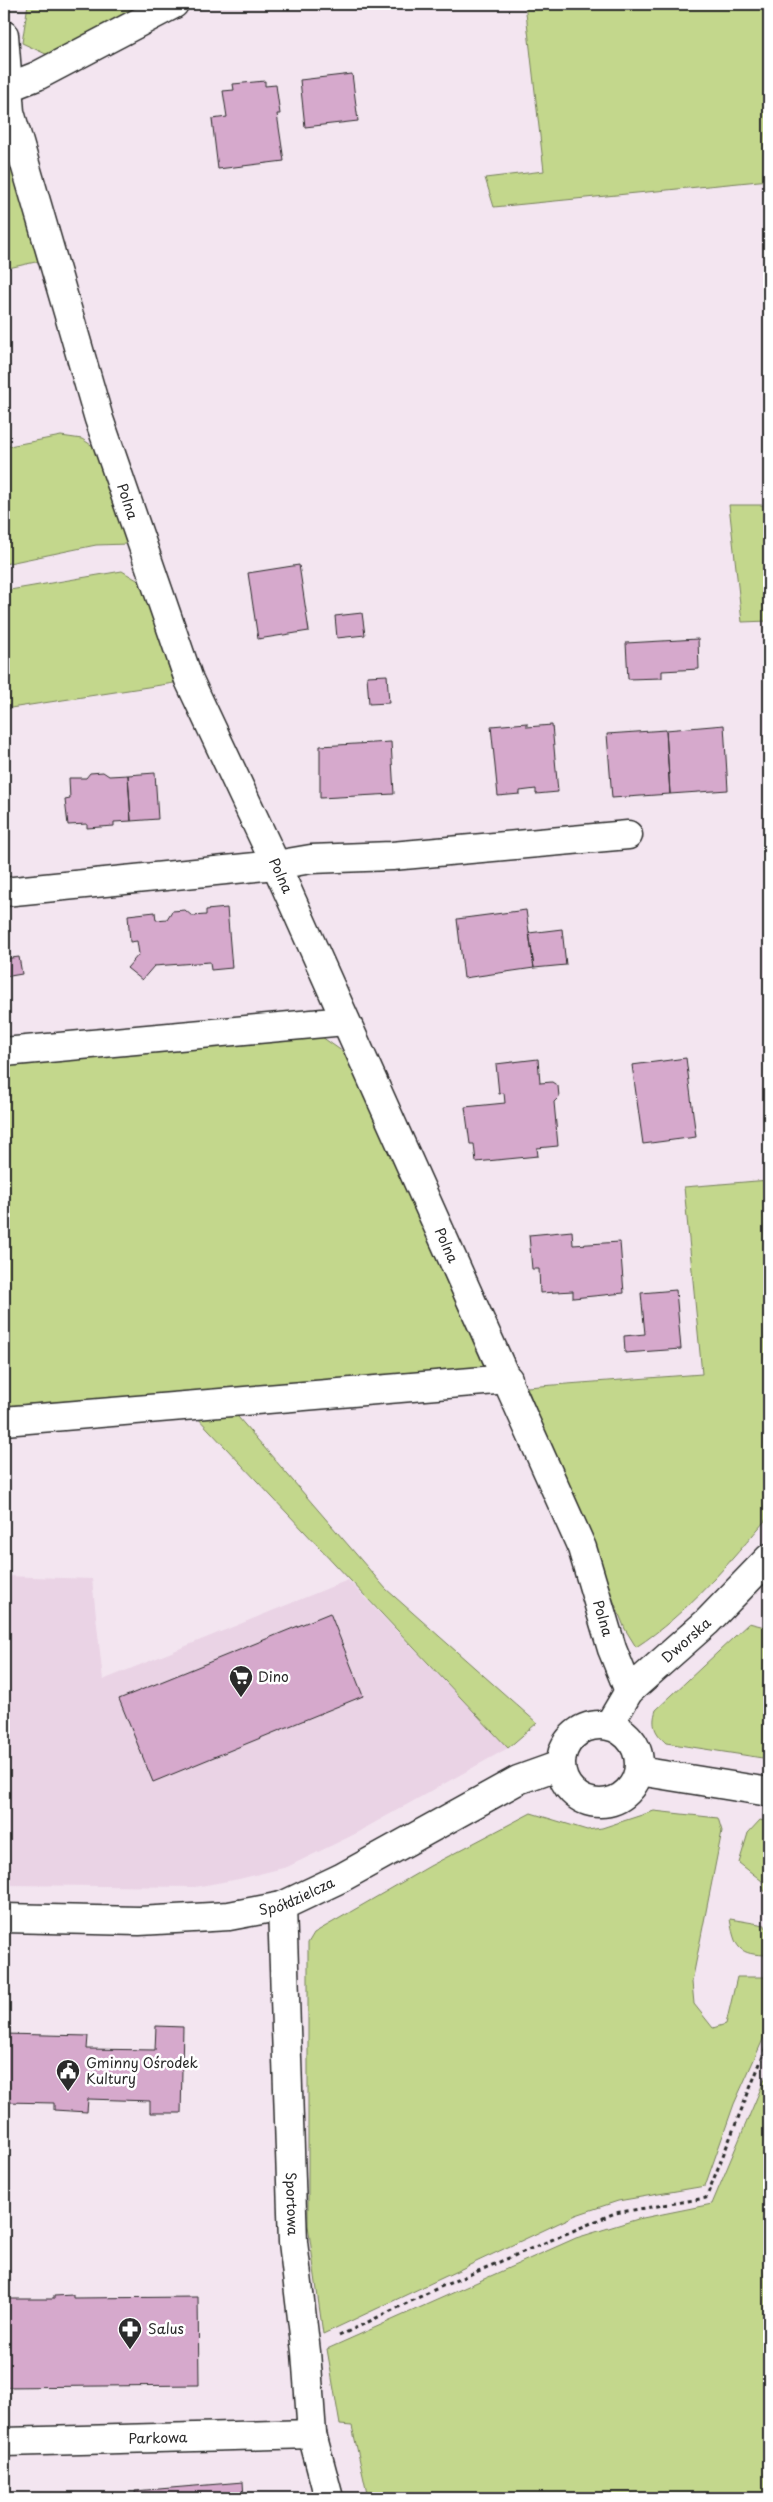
<svg xmlns="http://www.w3.org/2000/svg" width="773" height="2502" font-family="'Playpen Sans',sans-serif">
<style>
.built{fill:#ead3e5}
.green{fill:#c3d78c;stroke:#77815c}
.building{fill:#d6a9cc;stroke:#2b2b2b}
.lines{fill:none;stroke-linecap:round;stroke-linejoin:round}
.minor-casing{stroke:#2b2b2b;stroke-width:31}
.path{stroke:#2b2b2b;stroke-width:3;stroke-dasharray:4 4;stroke-linecap:butt}
.minor{stroke:#fff;stroke-width:28}
.labels{text-anchor:middle;stroke-width:5;stroke-linejoin:round;paint-order:stroke}
.street-label{font-size:14px;fill:#2b2b2b;stroke:#fff}
.poi-label{font-size:14px;fill:#2b2b2b;stroke:#fff;text-anchor:start}
</style>
<rect width="100%" height="100%" fill="#f3e5f0"/>
<filter id="ink" filterUnits="userSpaceOnUse"><feTurbulence type="fractalNoise" baseFrequency=".02" numOctaves="2"/><feDisplacementMap in="SourceGraphic" scale="10" xChannelSelector="R" yChannelSelector="G"/><feConvolveMatrix kernelMatrix="1 2 1 2 8 2 1 2 1" color-interpolation-filters="sRGB"/></filter>
<g filter="url(#ink)">
<path class="built" d="M4,1576L92,1579L103,1680L348,1580L508,1748L349,1837L287,1867L239,1879L195,1887L4,1885Z"/>
<path class="green" d="M28,4H144L48,55L22,43Z
M525,4H769V180L494,207L485,178L544,171Z
M4,137L40,261L4,269Z
M61,436L82,439L99,450L128,544L96,545L4,564V447Z
M729,505H769V621L742,622Z
M122,571L142,583L174,683L4,709V591Z
M322,1037L346,1054L485,1369L4,1406V1064Z
M769,1180V1516C730,1562 687,1614 636,1647L625,1629L527,1387L702,1374L684,1187Z
M232,1410L386,1589L537,1723L508,1748L194,1414Z
M749,1623L769,1628V1759L666,1743C655,1733 651,1725 656,1710Z
M654,1811L718,1818L722,1831L692,1982L694,2004L713,2028L726,2024L737,1977H769V2026L734,2104L705,2186L618,2201L576,2215L323,2334L308,2225V1943L314,1933L430,1866L531,1813L587,1830L602,1828Z
M760,1820L769,1822V1892L764,1891L762,1881L739,1863L748,1833Z
M730,1919L765,1925V1927L769,1928V1955C738,1955 735,1948 730,1919Z
M769,2069V2498H368L352,2426L340,2425L327,2349L576,2238L638,2219L712,2204Z"/>
<path class="building" d="M352,74L358,121L305,127L300,80Z
M265,81V86L276,85L280,114H277L284,161L218,169L212,119L227,117L223,91L234,90L233,84Z
M299,565L309,631L258,639L248,573Z
M362,613L365,635L337,638L335,616Z
M698,639L699,669L662,671V678L628,679L626,643Z
M387,675L389,703L369,704L367,676Z
M527,723V727L552,725L558,792L536,794V789L520,791V794L498,796L491,726Z
M724,725L728,790L670,794L666,730Z
M666,730L670,794L612,798L607,734Z
M391,742L394,794L320,798V746Z
M103,772L109,776L128,775L131,821L114,822V826L87,828V824L68,825L65,800L70,799L69,778H86L90,773Z
M155,773L158,819L131,821L128,775Z
M227,908L232,968L211,970L210,962L154,966L142,980L127,968L139,954L137,941L130,942L128,915L155,912L156,920L167,919L172,911L185,910L192,916L206,915V910Z
M526,910L534,968L464,978L457,919Z
M562,929L566,965L534,968L529,933Z
M19,957L22,974L4,977V959Z
M686,1058L696,1137L643,1144L632,1065Z
M538,1059L540,1083L552,1082L558,1086L559,1097L554,1102L558,1146L537,1148L538,1156L476,1162L474,1144H470L465,1107L505,1103L504,1093L499,1094L496,1064Z
M572,1231L573,1245L620,1242L624,1293L573,1298V1291L540,1293L539,1269H532L529,1235Z
M676,1290L681,1349L625,1353L624,1336L645,1334L641,1293Z
M330,1613L363,1696L153,1782L119,1699Z
M156,2026L183,2027L181,2113H150V2101L88,2099L87,2112L54,2110V2103L4,2102V2034L88,2036L87,2049L155,2050Z
M73,2295V2298L198,2297L199,2385L4,2387V2299H54V2296Z
M243,2482L244,2498H136L135,2491Z"/>
<g class="lines">
<g class="minor-casing">
<g id="minor">
<path id="s1" d="M4,35L10,112L99,419L189,680L276,865L582,1548L612,1649L629,1691"/>
<path d="M9,87L37,76L174,4"/>
<path d="M4,892L276,865L311,859L392,856L628,835"/>
<path d="M4,1052L345,1021"/>
<path d="M4,1421L508,1379"/>
<circle cx="600" cy="1764" r="39"/>
<path id="s2" d="M609,1725L629,1691L707,1622L769,1558"/>
<path d="M639,1771L769,1792"/>
<path id="s3" d="M282,1906L293,2242L306,2352L312,2434L329,2498"/>
<path id="s4" d="M4,1918L139,1921L229,1916L282,1906L341,1878L518,1780L560,1765"/>
<path id="s5" d="M4,2442L312,2434"/>
</g>
</g>
<path class="path" d="M339,2336L438,2288L615,2213L706,2198L769,2041"/>
<use href="#minor" class="minor"/>
</g>
</g>
<defs>
<g id="supermarket-pin" transform="scale(1.25)"><path d="M0 17L-7.5 6A9.5 9.5 0 1 1 7.5 6Z" fill="#2b2b2b" stroke="#fff"/><path d="M-6-5.5h2.5l.6 2H6L4.5 2H-2.5L-4.4-4H-6ZM-1.5 3.2a1.3 1.3 0 1 0 .1 0ZM3 3.2a1.3 1.3 0 1 0 .1 0Z" fill="#fff"/></g>
<g id="civic-pin" transform="scale(1.25)"><path d="M0 17L-7.5 6A9.5 9.5 0 1 1 7.5 6Z" fill="#2b2b2b" stroke="#fff"/><path d="M-.6-6.5H3V-4.5H.6V-3L4-1V1h2V6H-6V1h2V-1L-.6-3ZM-1.2 2.5V6h2.4V2.5Z" fill="#fff"/></g>
<g id="pharmacy-pin" transform="scale(1.25)"><path d="M0 17L-7.5 6A9.5 9.5 0 1 1 7.5 6Z" fill="#2b2b2b" stroke="#fff"/><path d="M-2-6h4v4h4v4h-4v4h-4v-4h-4v-4h4Z" fill="#fff"/></g>
</defs>
<g fill-rule="evenodd">
<use href="#supermarket-pin" x="241" y="1677"/>
<use href="#civic-pin" x="68" y="2071"/>
<use href="#pharmacy-pin" x="130" y="2329"/>
</g>
<g class="labels">
<g class="street-label">
<text dy="5" stroke="none"><textPath href="#s1" startOffset="484">Polna</textPath></text>
<text dy="5" stroke="none"><textPath href="#s1" startOffset="889">Polna</textPath></text>
<text dy="5" stroke="none"><textPath href="#s1" startOffset="1294">Polna</textPath></text>
<text dy="5" stroke="none"><textPath href="#s1" startOffset="1699">Polna</textPath></text>
<text dy="5" stroke="none"><textPath href="#s2" startOffset="116">Dworska</textPath></text>
<text dy="5" stroke="none"><textPath href="#s4" startOffset="296">Spółdzielcza</textPath></text>
<text dy="5" stroke="none"><textPath href="#s3" startOffset="298">Sportowa</textPath></text>
<text dy="5" stroke="none"><textPath href="#s5" startOffset="154">Parkowa</textPath></text>
</g>
<g class="poi-label">
<text x="258" y="1682">Dino</text>
<text x="86" y="2068">Gminny Ośrodek<tspan x="86" dy="16">Kultury</tspan></text>
<text x="148" y="2334">Salus</text>
</g>
</g>
<rect width="773" height="2502" fill="none" stroke="#fff" stroke-width="20"/>
<rect x="10" y="10" width="753" height="2482" fill="none" stroke="#2b2b2b" stroke-width="2" filter="url(#ink)"/>
</svg>
